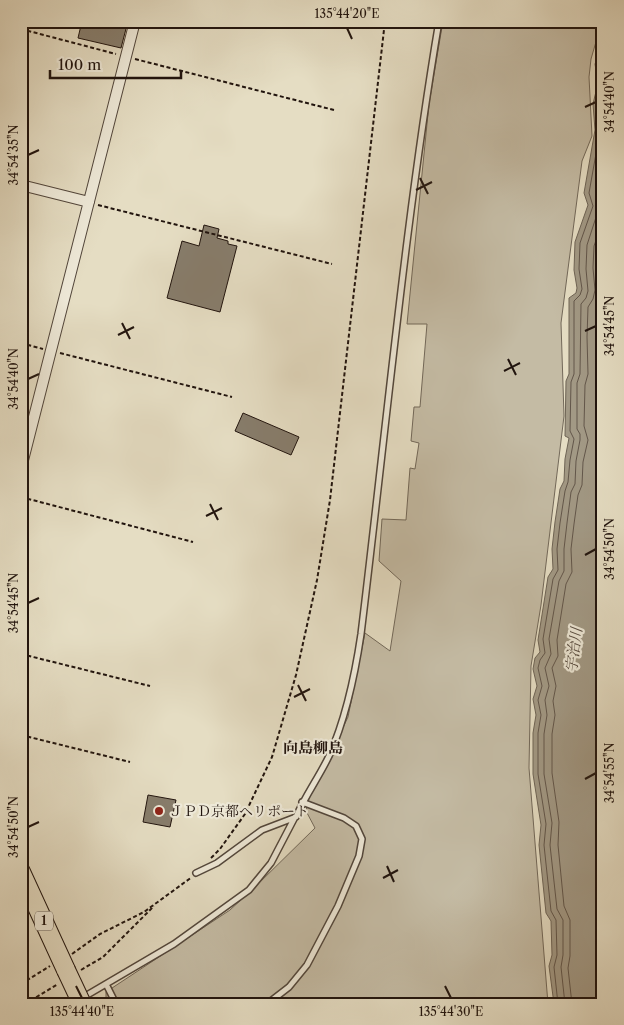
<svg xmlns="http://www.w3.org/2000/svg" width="624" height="1025" font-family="'Libre Caslon Text','Noto Serif JP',serif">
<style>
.green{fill:#c4bba4;stroke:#726859}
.water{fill:#a29985;stroke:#6e6455}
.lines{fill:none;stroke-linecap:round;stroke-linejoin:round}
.shore{stroke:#62564a;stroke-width:1}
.building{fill:#877d6c;stroke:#21140e}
.lane-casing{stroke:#52463b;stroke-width:8}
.street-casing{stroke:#52463b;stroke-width:12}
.highway-casing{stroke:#21140e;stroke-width:20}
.path{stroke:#21140e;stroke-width:2;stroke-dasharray:4 2.5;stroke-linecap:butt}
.lane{stroke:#eee9d8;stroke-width:5}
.street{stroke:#eee9d8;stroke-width:10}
.highway{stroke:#e5ddc3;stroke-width:18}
.highway-bridge-casing{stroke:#21140e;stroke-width:20;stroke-linecap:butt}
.highway-bridge{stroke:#e5ddc3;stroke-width:18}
.ticks{fill:none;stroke:#21140e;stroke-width:2}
.poi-dot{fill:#8f2418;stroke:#eee9d8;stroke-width:2}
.labels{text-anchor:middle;stroke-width:4.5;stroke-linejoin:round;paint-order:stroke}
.shield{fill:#eee9d8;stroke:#5e544b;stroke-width:1}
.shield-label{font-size:12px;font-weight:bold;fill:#21140e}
.poi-label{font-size:14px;fill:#21140e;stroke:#eee9d8;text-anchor:start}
.water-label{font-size:15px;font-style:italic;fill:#55493e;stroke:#eee9d8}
.neighbourhood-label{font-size:15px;font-weight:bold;fill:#21140e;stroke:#eee9d8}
.neatline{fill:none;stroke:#21140e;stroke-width:2}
.ticks-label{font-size:12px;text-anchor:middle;fill:#21140e}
</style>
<rect width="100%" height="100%" fill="#e5ddc3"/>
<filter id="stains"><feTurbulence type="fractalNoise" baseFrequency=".004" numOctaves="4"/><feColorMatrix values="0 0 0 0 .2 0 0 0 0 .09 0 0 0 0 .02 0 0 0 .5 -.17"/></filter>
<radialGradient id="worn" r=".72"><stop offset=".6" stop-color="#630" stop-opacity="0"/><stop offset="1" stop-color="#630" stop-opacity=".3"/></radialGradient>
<path class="green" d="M443,21H602L591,59L589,77L592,136L582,161L561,323L564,416L541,605L531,666L529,768L548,1004H106V992L230,910L255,887L315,828L306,811L309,798L348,717L365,633L390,651L401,581L379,561L382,519L406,520L410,468L415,469L419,443L411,441L414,407H420L427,324H407L429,104Z"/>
<path class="water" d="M603,46V1004H554L549,966L552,955L551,921L546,913L539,845L541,825L533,774V733L536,715L533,699L537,686L533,669L535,658L540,652L538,640L548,577L553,569L552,549L555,522L560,489L564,481L565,459L569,438L565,436L566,381L569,374V298L576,293L577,288L574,270L575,242L588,205L584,193L595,130L593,104L598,83L595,64Z"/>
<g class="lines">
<path class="shore" d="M558,1004L554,967L557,955L556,920L551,911L544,845L546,824L538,774V733L541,715L538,700L542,686L538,668L540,660L545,653L543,639L553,579L558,570L557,549L560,523L565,491L568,482L570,460L574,439L570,431L571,382L574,374V301L580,295L582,289L579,269L580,243L593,206L589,193L600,131L598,105L603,87
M565,1004L561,967L563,955V920L557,909L550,845L552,823L544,774V734L547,715L545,700L549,686L545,668L551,654L549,639L559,581L564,571V549L567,523L571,492L575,484L576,461L580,440V434L577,429V383L580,374L581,304L586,298L588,291L586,269L587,245L599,208L596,192L603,153
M572,1004L568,968L570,956V920L564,906L558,845L559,822L552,773V734L555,715L553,701L556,686L552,668L558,656L557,640L566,584L572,572L571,549L574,524L578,495L582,485L583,462L588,440L584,426L585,385L588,374L587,337L588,307L593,299L595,290L593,268L594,246L603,221"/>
</g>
<path class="building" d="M82,21H128L121,48L78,38Z
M204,225L219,229L217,238L228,241V244L237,246L220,312L167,298L182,241L199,246Z
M243,413L299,437L291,455L235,431Z
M148,795L176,800L170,827L143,822Z"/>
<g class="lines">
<g class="lane-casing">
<path id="lane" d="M196,873L217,863L262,830L296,817C305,796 319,777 329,756C346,718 355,675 361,634C386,430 405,223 439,21
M106,984L116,1004
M82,998L174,944L249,890L271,863L295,817
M267,1004L289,987L307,965L338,906L359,856L362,839L356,826L344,818L302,802"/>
</g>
<g class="street-casing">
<path id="street" d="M21,185L89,202
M21,468L135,21"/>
</g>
<g class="highway-casing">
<path id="highway" d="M21,872L66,970"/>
</g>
<path class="path" d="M21,29L116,54
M135,59L334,110
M98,205L332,264
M21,343L43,349
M60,353L232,397
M21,497L193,542
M21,654L150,686
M21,735L130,762
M211,858L220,849L245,814L272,757L296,675L317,580L330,500L385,21
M72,954L100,934L144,912L192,877
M81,970L103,957L154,906
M21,984L50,966
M25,1004L58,984"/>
<use href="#lane" class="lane"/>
<use href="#street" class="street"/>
<use href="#highway" class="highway"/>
<g class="highway-bridge-casing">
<path id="highway-bridge" d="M66,970L82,1004"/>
</g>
<use href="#highway-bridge" class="highway-bridge"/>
</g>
<path class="ticks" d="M347,28L352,39M585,107L596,102M28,155L39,150M420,178L428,194M416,190L432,182M122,323L130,339M585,331L596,326M118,335L134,327M508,359L516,375M504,371L520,363M28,379L39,374M210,504L218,520M206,516L222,508M585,555L596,549M28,603L39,598M298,685L306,701M294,697L310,689M585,779L596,773M28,827L39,822M387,866L394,882M383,878L398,870M76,986L82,998M445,986L451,998"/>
<circle class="poi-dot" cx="159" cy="811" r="5"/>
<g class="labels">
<rect class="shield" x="35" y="911.5" width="18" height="19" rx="4"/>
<g class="shield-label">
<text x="44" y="925">1</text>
</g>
<g class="poi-label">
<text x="169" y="816">ＪＰＤ京都ヘリポート</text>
</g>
<g class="water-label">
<text transform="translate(574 650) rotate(-83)" y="5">宇治川</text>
</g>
<g class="neighbourhood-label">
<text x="313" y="753">向島柳島</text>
</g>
</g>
<rect width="624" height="1025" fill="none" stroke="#e5ddc3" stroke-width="55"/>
<path d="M50 70v8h131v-8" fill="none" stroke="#21140e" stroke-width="2.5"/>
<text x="58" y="70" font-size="15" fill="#21140e" stroke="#eee9d8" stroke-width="4" paint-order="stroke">100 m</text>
<rect x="28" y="28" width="568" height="970" class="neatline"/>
<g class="ticks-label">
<text x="347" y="18">135°44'20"E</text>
<text transform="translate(610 102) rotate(-90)" y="4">34°54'40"N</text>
<text transform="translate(14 155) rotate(-90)" y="4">34°54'35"N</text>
<text transform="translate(610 326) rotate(-90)" y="4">34°54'45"N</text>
<text transform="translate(14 379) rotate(-90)" y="4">34°54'40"N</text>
<text transform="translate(610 549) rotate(-90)" y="4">34°54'50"N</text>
<text transform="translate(14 603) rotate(-90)" y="4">34°54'45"N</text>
<text transform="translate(610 773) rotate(-90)" y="4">34°54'55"N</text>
<text transform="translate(14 827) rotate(-90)" y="4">34°54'50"N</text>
<text x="82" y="1016">135°44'40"E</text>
<text x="451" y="1016">135°44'30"E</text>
</g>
<rect width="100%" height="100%" filter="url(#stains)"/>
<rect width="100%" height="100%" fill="url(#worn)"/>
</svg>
